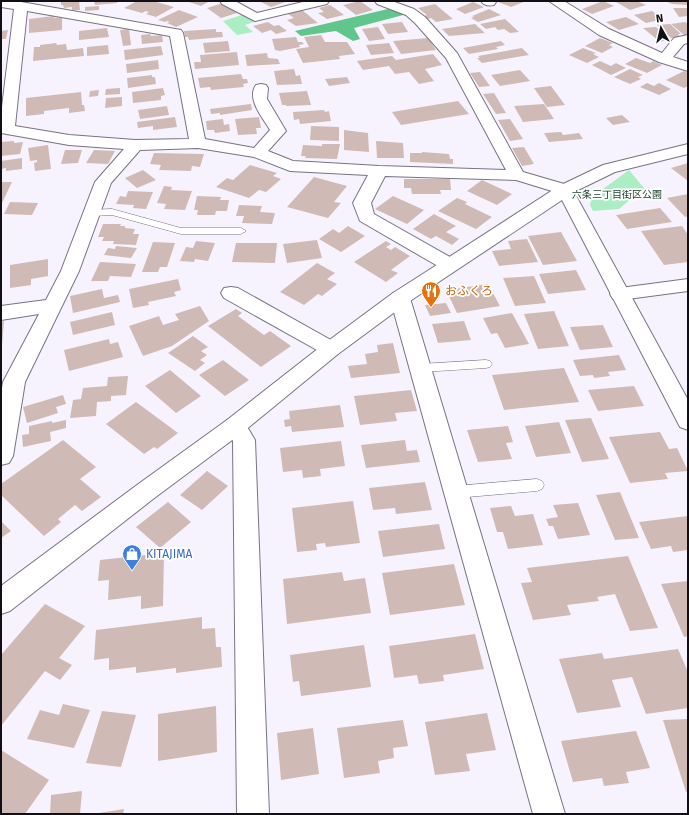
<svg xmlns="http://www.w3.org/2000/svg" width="689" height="815" font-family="'Fira Sans','Noto Sans JP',sans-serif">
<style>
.green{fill:#aceec3}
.forest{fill:#61c68c}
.building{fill:#d0bab5}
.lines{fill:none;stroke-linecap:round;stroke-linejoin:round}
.lane-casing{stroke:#787282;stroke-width:1}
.street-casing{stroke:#787282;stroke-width:2}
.secondary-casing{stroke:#787282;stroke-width:2}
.lane{fill:#fff;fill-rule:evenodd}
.street{fill:#fff;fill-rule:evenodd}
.secondary{fill:#fff;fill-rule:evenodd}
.labels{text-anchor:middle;stroke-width:3.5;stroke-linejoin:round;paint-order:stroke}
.far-park-label{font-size:10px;fill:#143f27;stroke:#fff}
.food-label{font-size:12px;fill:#c56008;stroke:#fff;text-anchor:start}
.shop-label{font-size:12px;fill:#366cbe;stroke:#fff;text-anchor:start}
</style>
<rect width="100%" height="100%" fill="#f7f3fe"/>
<path class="green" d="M245,14L254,22L245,25L253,32L237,35L223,21Z
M629,170L644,188L619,209L593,211L590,205L592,197Z"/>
<path class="forest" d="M392,8L407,14L354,28L360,39L353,41L336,31L301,36L295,31Z"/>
<path class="building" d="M61,1H79L80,10H72V7L64,8L63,5H61Z
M94,1H117V3L95,5Z
M137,1H153L174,7L156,17L146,14L149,12L146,11L142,13L124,8Z
M186,1H210L201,6Z
M259,1H288L271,7Z
M360,1L373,10L356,15L343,5Z
M501,1H526L511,7L498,2Z
M603,1L614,6L592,14L582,9Z
M621,1H637L646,5L630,10L616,2Z
M665,1H688V5L672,4Z
M473,2L484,7L465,14L456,9Z
M223,3L237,13L221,18L207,8Z
M435,4L453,19L436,22L431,18L428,19L424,16L427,15L418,8Z
M330,5L336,9L344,15L327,19L318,13L324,12L319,8Z
M99,6V10L85,11V7Z
M673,8H688V16L679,17Z
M489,9L501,15L478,22L471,18L474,17L472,16Z
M179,10L198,17L176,27L167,23L170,22L167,21L165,22L158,20Z
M302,10L318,23L296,26L287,20L294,18L288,14Z
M652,11L664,19L646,23L634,15Z
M54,16V18L62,17V30L29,33V19Z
M626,17L639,24L619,30L606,22Z
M505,19L519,32L510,33L504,29L498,30L495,27L486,29L480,24Z
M268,22L274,26L279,25L287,31L276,34L271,30L262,33L253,26Z
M402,22L408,32L388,34L382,24Z
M685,22L688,24V35H684L671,24Z
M475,24L485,33L449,36L442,29Z
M670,24L681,34H678L680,37L671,38L657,25Z
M378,27L385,39L369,41L362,29Z
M656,27L670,39L660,42L643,28Z
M107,28L109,37L79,40V31Z
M129,29L131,45L123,46L120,30Z
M216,29V32H222L223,37L189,40L188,37H185L184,31Z
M8,30L6,39H1V31Z
M150,34L151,36L162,35L163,42L142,44L141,35Z
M321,35L325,42H347L355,54L339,56L340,59L303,63L296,49L309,47L304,37Z
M296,37L298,42H302L304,44L299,45L300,47L280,51L275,50L272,39Z
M428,38L436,50L401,54L393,41Z
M600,38L613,43L609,45L613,47L602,53L585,46Z
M228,41L230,51L205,53L203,43Z
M501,41L505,45L496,47L498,49L469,54L463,48Z
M56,43L57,45L66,44L67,50L83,48L84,56L33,61L34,47H40V45Z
M389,43L394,53L371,55L366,45Z
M108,45L109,54L87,56V47Z
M161,46L163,55L125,60L124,50Z
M522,48L529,55L482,63L477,58H480L478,56Z
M583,48L596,53L593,54L599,57L587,63L569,55Z
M237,52L239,65L195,69L194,62H201L200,55Z
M267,53L268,58L278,59L280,64L247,66L245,55Z
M433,54L442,65L425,69L434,81L419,84L409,72L395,74L389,66L363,70L357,61L392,56L396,60Z
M636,58L650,63L653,61L662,65L647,73L625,64Z
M158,60L159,69L127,73L126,64Z
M600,61L611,66L616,63L626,68L611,75L592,65Z
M294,69L296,76L300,75L302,84L277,85L274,71Z
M630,69L643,75L638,77L641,79L630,84L614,77Z
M520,70L530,81L500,86L491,75Z
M684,71L688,73V86L684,88L666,80Z
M480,72L490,86L479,87L470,73Z
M241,74L243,79H247L248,83L243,84L244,87L211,90L210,87L200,88L198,78Z
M152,75V77H155L156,84L128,88L127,78Z
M347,77L350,83L329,86L325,79Z
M647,83L654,86L659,83L671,89L659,95L640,87Z
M551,86L565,105L547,107L534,88Z
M120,88V94L105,95L106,89Z
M163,88L165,95L161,96V100L133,103L132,92Z
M99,90L98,96L89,97L90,91Z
M307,91L311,105L286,106V105H282L279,93Z
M81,92L82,105H84L85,111L69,113V108L44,111V114L26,116V98Z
M494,93L506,113L496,114L483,94Z
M122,97V106L105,108L106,98Z
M458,101L469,114L401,125L392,112Z
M251,104L252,110L220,115V113L211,114L210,109Z
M544,104L554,119L523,122L514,106Z
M167,106L169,115L140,119L138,110Z
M324,110L325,112L329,111L331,121L300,124L299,119L294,120L293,112Z
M622,115L630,122L613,125L606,118Z
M175,117L177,127L153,130V126L138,128L137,122Z
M259,117L261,128H256L257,134L238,135L235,119Z
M223,119L224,125L229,124L230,131L215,133L214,130H207L206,121Z
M510,119L523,139L510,141L498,120Z
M311,126L339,127V141L310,140Z
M344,130L368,133L369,152L344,150Z
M561,132L563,135L579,133L583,139L549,142L544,133Z
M14,141V143L23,142L20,154L1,156V142Z
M376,141L403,143L404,158H377Z
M322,144H340L337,159L305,158L306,156H301L303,145L322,146Z
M48,145L51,169L35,171L34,163L37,162V160L30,161L28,148Z
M524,147L534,164L522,166L512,148Z
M65,150H82L78,163L61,164Z
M94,150L115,151L108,164L86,163Z
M422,152L449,154L450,159H453V164L410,162V153H422Z
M154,153L204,154L200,167L192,166L191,171L159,170L161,165L150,164Z
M22,158V169L6,171V168L1,169V161Z
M688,163V181L671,168Z
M250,165L277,173L273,176L281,179L266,192L259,190L249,198L216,187L227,178L233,180Z
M143,170L156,180L137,188L125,178Z
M314,177L347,186L334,202L341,203L328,218L287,207Z
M404,179H450L451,190H440L441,194H412L411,188H404Z
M482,180L512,194L497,205L467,191Z
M1,182H12L1,205Z
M164,186L172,187L171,190L192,191L185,210L164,209L166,204L157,203Z
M128,191L153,192L146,209L133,208L134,205L116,204L120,196L126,197Z
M688,194V216L685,217L667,198Z
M197,196L221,197L220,200H229L227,211H216L215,215H197L198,210H194Z
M393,196L424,210L407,224L375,209Z
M457,198L467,202L465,204L492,217L476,229L438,211Z
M10,202L38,203L32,215L4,214Z
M239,205L262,206L260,212L275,213L272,224L242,223L244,216H236Z
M660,208L672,222L627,229L616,215Z
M434,214L456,226L446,232L459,239L452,245L436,236L431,239L413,229Z
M103,224H121L120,226H125V228L135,229L133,234H139L136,245L113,244L114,241H102L104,237H98Z
M348,226L365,236L341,252L319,239L333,229L339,233Z
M682,226L688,235V262L664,265L641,231Z
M561,232L577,261L543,265L528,236Z
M527,239L538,262L499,266L492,251L511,249L508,241Z
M317,240L322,258L287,263L283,244Z
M196,241L215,243L208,261L195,259L194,262L180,261L186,247L193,248Z
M386,241L391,244L386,247L391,250L395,247L410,256L391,270L398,273L386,282L354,262Z
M153,242L175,243L167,267H160L158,272H142Z
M236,243H277L275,263L232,262Z
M116,246L137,248L131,258L104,255L108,248L115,249Z
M48,259V276L31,279V285L10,288V265Z
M100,262L136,264L131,277L110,276L108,281H91Z
M317,263L335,273L327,279L337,284L322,296L318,294L304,305L280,292Z
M576,270L586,290L548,294L539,274Z
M534,276L546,303L515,306L503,278Z
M178,279L181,290L174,292L176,296L148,302L149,305L133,308L129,289Z
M488,284L500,306L457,313L446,290Z
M102,289L104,298L118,295L120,302L73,313L70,296Z
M446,303L451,313L430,316L425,305Z
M200,306L209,321L172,346L143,356L129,326L159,316L163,325L179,320L175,314Z
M236,309L242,313L238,316L264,335L270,331L291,346L261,367L208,326Z
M554,311L569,346L538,349L524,314Z
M112,312L115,325L73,335L70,322Z
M512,313L529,344L505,348L497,333L491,334L483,318Z
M4,321L2,345H1V322Z
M464,321L471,340L438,343L432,324Z
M603,325L613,347L580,350L570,327Z
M193,336L208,347L201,351L207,355L200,360L205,363L195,371L168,353Z
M109,339L110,344L118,342L123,357L69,371L64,350Z
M393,343L400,373L351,378L348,366L367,364L365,354L378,352L377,345Z
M619,355L626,370L608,372L610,376L594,378L593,375L580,376L573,360Z
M223,360L249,380L225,396L199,375Z
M564,368L579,402L504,410L492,375Z
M170,370L201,396L176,413L145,386Z
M128,376L126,395L111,396V401L97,402L96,416L70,418L73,400L81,399L83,388L107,386L108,377Z
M634,386L644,406L598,411L588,390Z
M411,390L417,411L395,413L397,421L360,425L354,396Z
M63,395L66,404L56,407L58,413L27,423L23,407Z
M136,402L178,433L157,449L154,447L144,454L106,424Z
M340,405L344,427L292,432L291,426L285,427L284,420L290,419L289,411Z
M591,418L609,459L582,462L565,420Z
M66,420V428L50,432L51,441L23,447L22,435L29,434V426L52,421V423Z
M559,422L571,453L536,457L525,426Z
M508,426L513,442L506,443L512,459L478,462L467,430Z
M660,432L669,449L677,448L688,471L665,473L668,479L630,483L609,437Z
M63,440L96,467L80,479L101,497L82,511L75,505L58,519L61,522L44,536L1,495V484Z
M405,440L407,451L417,450L420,462L366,468L361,445Z
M341,441L345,466L320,469L321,476L303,478L302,470L283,472L280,448Z
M207,471L228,486L202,510L180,495Z
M425,482L432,510L396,514L395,508L373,510L369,488Z
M620,492L639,538L615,540L596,495Z
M353,501L360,543L326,547L325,543L316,544L317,550L297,552L292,508Z
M168,502L191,522L160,548L136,527Z
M578,503L590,535L558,539L553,526H549L546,519L558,517L553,505Z
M511,506L515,516L533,514L543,545L508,549L503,532H497L490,508Z
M688,516V550L673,552L671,546L651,549L639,522Z
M1,521L11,531L1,538Z
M439,524L445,549L383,557L378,531Z
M164,553L163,606L141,609V596L108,600L109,580L98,581L100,560Z
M628,556L658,628L630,631L615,594L597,597L599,601L567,605L571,615L533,620L521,583L532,582L527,568Z
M454,564L465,605L390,615L382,573Z
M342,572L344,581L365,578L371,613L287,624L283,579Z
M688,581V636L684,637L661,584Z
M45,604L85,626L59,658L72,665L60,680L45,671L1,726V655Z
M202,617V629L215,628L216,647H221L222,667L176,673V668L136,673V667L109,670V658L94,660L96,630Z
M475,634L484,669L443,675L444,681L419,684L417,675L394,678L389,646Z
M364,645L371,687L301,696L299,681L293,682L290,655Z
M678,649L688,672V708L646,714L632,677L612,680L621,707L577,713L559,659L602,653L604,659Z
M63,704L90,710L74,748L27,739L40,710L59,715Z
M216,706L217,752L158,761V714Z
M102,711L136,715L121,767L86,763Z
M487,713L496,750L466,754L470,771L435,775L425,722Z
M688,719V791L686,792L663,720Z
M403,720L408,746L393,748L394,758L378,761L380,773L344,778L337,728Z
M313,728L319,774L281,780L277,733Z
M636,731L650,768L626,772L629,783L604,786L602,778L573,782L561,741Z
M1,750L49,780L25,814H1Z
M82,791L80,814H50L51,795Z
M124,809L123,814H99V813Z"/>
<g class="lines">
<g class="lane-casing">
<path id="lane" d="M112,209L181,228H241L246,231L241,234H181L112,215L92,216L87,213L92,210Z
M486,360L490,361L492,364L490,367L486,368L421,372L417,371L415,368L417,365L421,364Z
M537,479L542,481L544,485L542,489L537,491L456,498L451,496L449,492L451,488L456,486Z"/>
</g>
<g class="street-casing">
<path id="street" d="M1,1L21,2L181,30L183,33L205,139L254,148L270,130C263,118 246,99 256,85L261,84L266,85L268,88L267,99L286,131L268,151L293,161L379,166L506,170L446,58L415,23L406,15L377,4L375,1H392L414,9L425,17L457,53L523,172L571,186L573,190L571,194L565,195L516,180L385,176L371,203L374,214L457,261L459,265L457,269L450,271L443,269L360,221L353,203L368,175L290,171L254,157L198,148L140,150L111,183L79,271L25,382L13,456L9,463L1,465V394L3,382L39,314L1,320V306L46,300L61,271L95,182L124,149L69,145L1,133V115L14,9L1,7ZM27,11L170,36L189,139L135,140L69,135L15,126Z
M220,1H235L257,13L307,1H329L327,4L255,21L222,4Z
M481,1H496V2L494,5C489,6 484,6 481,1Z
M549,1H564L609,29L662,53L674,38L688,35V43L684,44L673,57L688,62V71L659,62L599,35Z
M688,279V291L620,300L613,299L610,294L613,289L620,288Z
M231,287L238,288L338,344L341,349L338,354L331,356L324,354L224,298L221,293L224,288Z
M400,292L407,293L410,298L565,814H533L390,298L393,293Z
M235,417L243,420L255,440L269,814H237L233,441L224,426L227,420Z"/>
</g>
<g class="secondary-casing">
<path id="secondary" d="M688,144V154L615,172L574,192L688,400V430L680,427L562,200L407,303L338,354L243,432L153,499L10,611L1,614V586L137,485L227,420L324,344L393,293L443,261L559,186L603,165Z"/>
</g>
<use href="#lane" class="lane"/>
<use href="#street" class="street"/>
<use href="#secondary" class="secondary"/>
</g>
<defs>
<g id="restaurant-pin" transform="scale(1)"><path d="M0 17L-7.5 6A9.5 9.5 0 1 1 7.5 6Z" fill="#e8710a" stroke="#fff"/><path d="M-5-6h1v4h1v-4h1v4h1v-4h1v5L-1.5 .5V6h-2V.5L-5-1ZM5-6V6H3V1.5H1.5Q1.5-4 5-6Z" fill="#fff"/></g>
<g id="shop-pin" transform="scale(1)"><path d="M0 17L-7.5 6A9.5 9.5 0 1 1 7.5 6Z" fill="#3f7fe0" stroke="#fff"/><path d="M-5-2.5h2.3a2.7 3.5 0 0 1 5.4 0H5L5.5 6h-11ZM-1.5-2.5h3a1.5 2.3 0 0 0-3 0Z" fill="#fff"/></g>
</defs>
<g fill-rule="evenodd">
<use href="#restaurant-pin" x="431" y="291"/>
<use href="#shop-pin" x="132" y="554"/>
</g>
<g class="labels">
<g class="far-park-label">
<text x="617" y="198">六条三丁目街区公園</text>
</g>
<g class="food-label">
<text x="445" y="295">おふくろ</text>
</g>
<g class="shop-label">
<text x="146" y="558">KITAJIMA</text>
</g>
</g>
<rect width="689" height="815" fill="none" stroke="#110f15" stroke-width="4"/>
<g transform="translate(661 28) rotate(352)" stroke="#ffffff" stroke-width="3" paint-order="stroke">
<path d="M0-3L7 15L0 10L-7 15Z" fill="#110f15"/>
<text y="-6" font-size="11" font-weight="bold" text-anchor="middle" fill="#110f15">N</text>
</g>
</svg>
